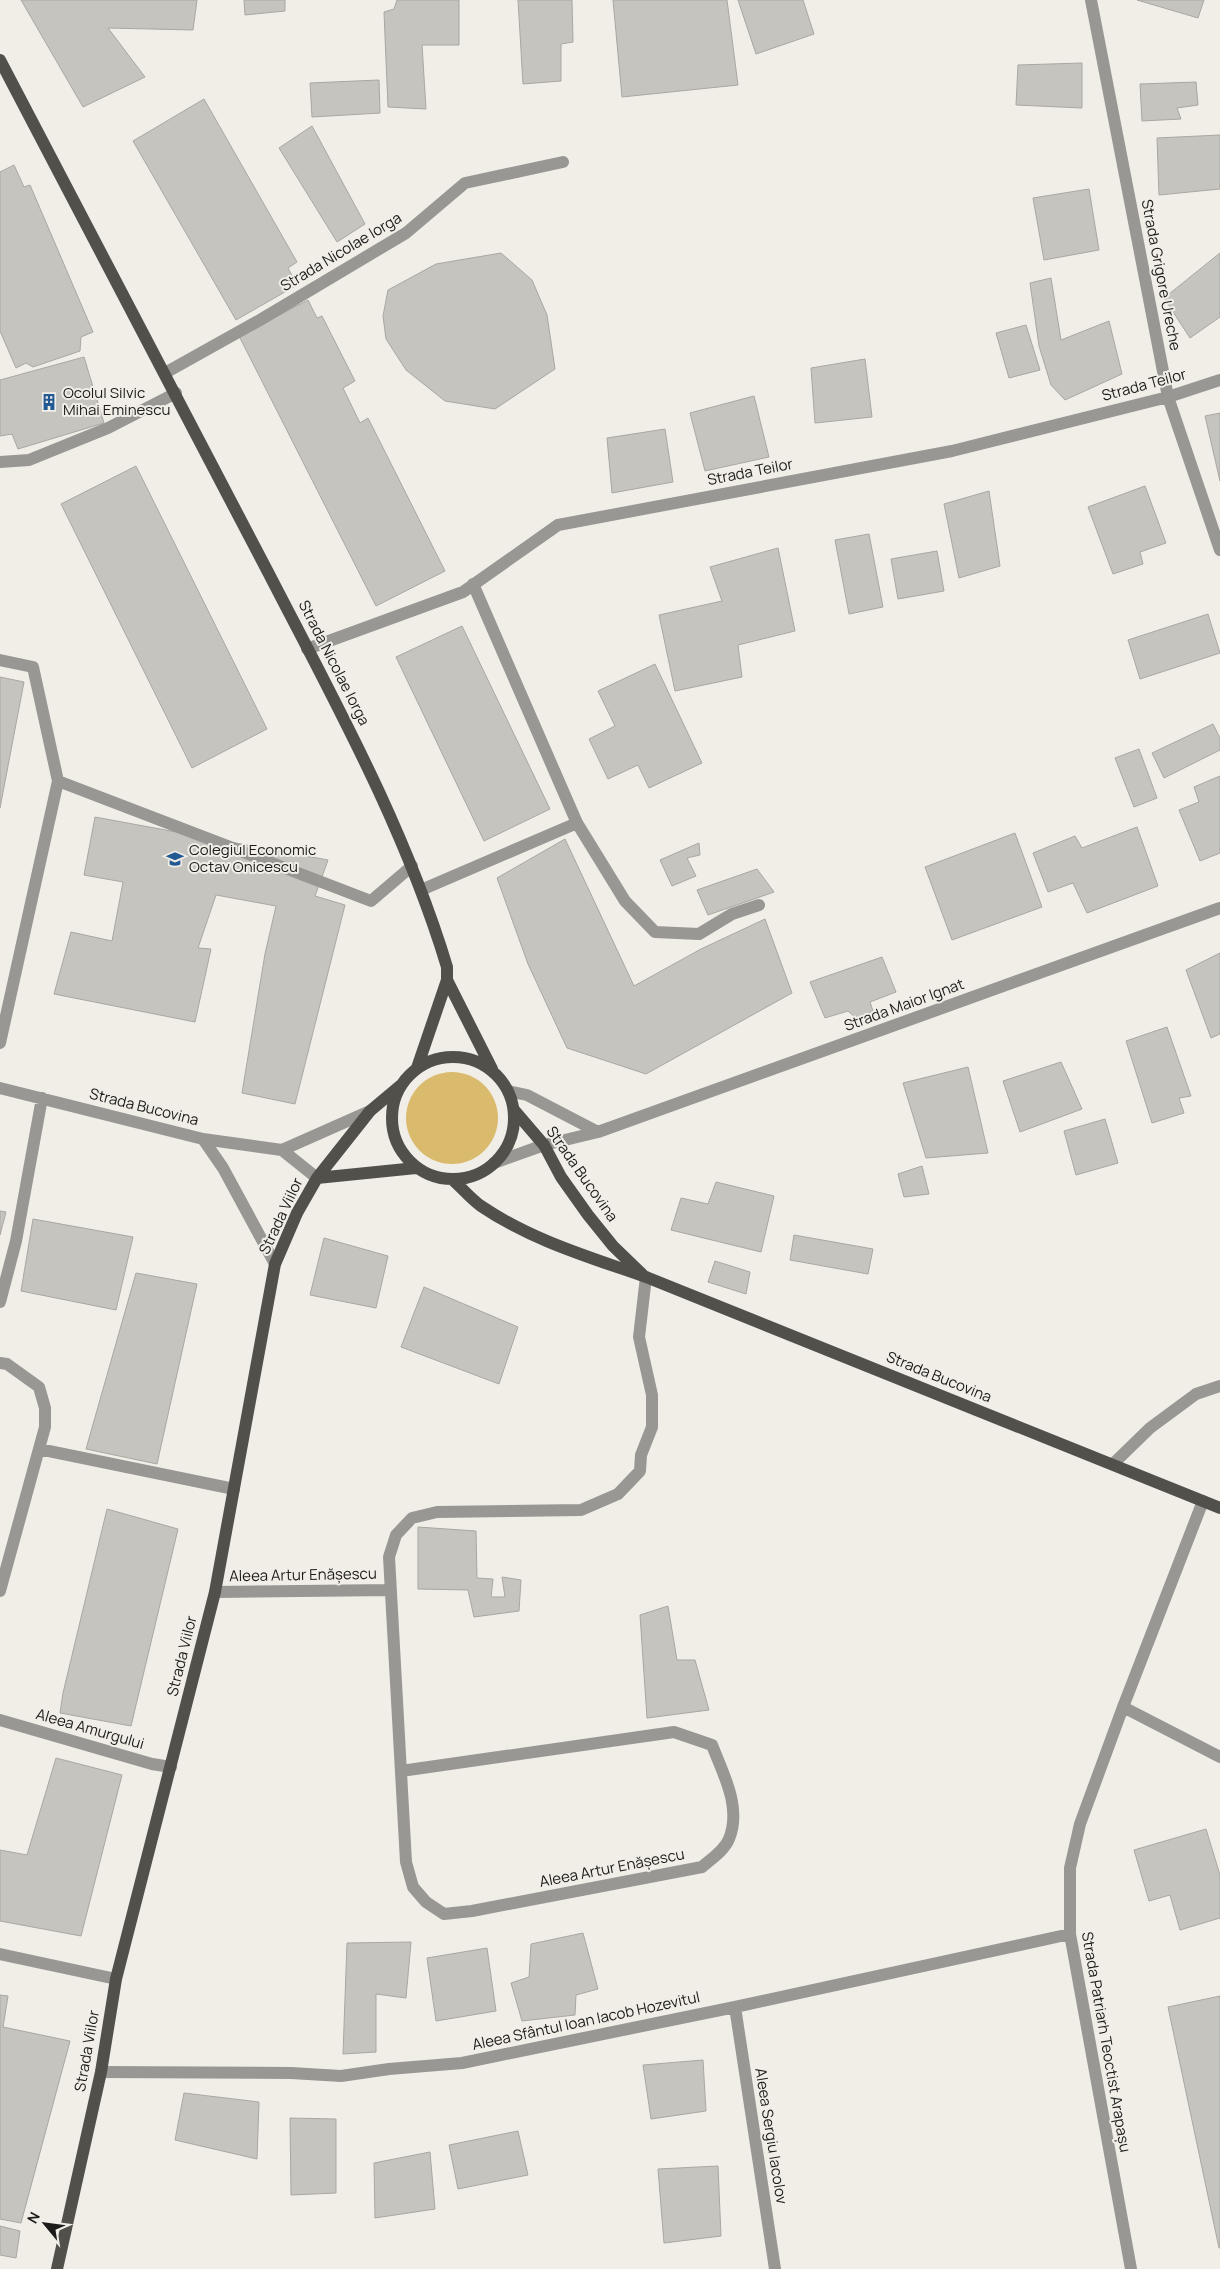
<svg xmlns="http://www.w3.org/2000/svg" width="1220" height="2269" font-family="Manrope,sans-serif">
<style>
.green{fill:#daba6c}
.building{fill:#c6c4be;stroke:#a9a7a1}
.lines{fill:none;stroke-linecap:round;stroke-linejoin:round}
.minor{stroke:#989794;stroke-width:12}
.major{stroke:#52504b;stroke-width:12}
.labels{text-anchor:middle;stroke-width:4;stroke-linejoin:round;paint-order:stroke}
.street-label{font-size:15px;fill:#1c1b19;stroke:#f1eee8}
.poi-label{font-size:15px;fill:#1c1b19;stroke:#f1eee8;text-anchor:start}
</style>
<rect width="100%" height="100%" fill="#f1eee8"/>
<path class="green" d="M406 1118a46 46 0 1 1 92 0a46 46 0 1 1-92 0Z"/>
<path class="building" d="M21,0H197L193,30L108,28L145,77L83,107Z
M244,0H285V11L245,15Z
M397,0H459V45H422L426,109L388,107L384,12L394,9Z
M518,0H572L573,42L561,44V81L523,84Z
M613,0H727L738,85L622,97Z
M738,0H803L814,34L756,54Z
M1137,0H1204L1198,18Z
M1082,63V108L1016,105L1018,65Z
M379,80L380,113L312,117L310,83Z
M1196,82L1198,105L1177,108L1181,119L1142,121L1140,84Z
M204,99L297,262L288,268L297,285L236,320L133,141Z
M312,126L365,224L337,242L279,148Z
M1220,135V189L1159,195L1157,138Z
M14,165L24,187L30,185L93,332L81,337L80,351L33,367L26,363L16,368L0,331V172Z
M1089,189L1099,250L1044,260L1033,198Z
M501,253L532,280L547,315L555,369L495,409L445,401L406,370L386,339L383,316L388,290L436,264Z
M1220,253V317L1190,338L1164,298Z
M1051,278L1061,340L1109,321L1122,374L1065,400L1051,385L1039,346L1030,283Z
M308,300L317,318L322,316L355,381L343,388L360,423L368,418L445,571L376,606L239,336Z
M1026,325L1040,370L1009,378L996,333Z
M84,357L104,423L18,449L12,434L0,436V380Z
M865,359L872,417L815,423L811,368Z
M754,396L769,457L705,471L690,413Z
M1220,413V481L1205,416Z
M665,429L673,482L612,493L607,438Z
M136,466L267,729L192,768L61,504Z
M1145,486L1166,543L1140,552L1143,564L1113,574L1088,507Z
M989,491L1000,566L959,578L944,504Z
M869,534L883,607L849,614L835,540Z
M778,548L795,631L738,645L742,677L675,691L659,615L722,601L710,567Z
M937,551L944,591L898,599L891,559Z
M1208,614L1220,653L1140,679L1128,640Z
M462,626L550,809L484,841L396,657Z
M655,664L702,763L649,788L638,765L608,779L589,739L615,726L598,691Z
M0,677L24,682L0,808Z
M1213,724L1220,738V750L1164,778L1152,753Z
M1139,749L1157,798L1134,807L1115,758Z
M1220,776V853L1200,861L1179,810L1199,802L1194,787Z
M95,817L328,860L315,896L345,905L295,1104L242,1093L265,954L276,906L216,895L198,948L211,949L195,1022L54,994L71,932L112,941L123,882L84,875Z
M1137,827L1158,886L1087,913L1073,883L1048,892L1033,853L1075,836L1082,848Z
M1015,833L1042,907L952,940L925,867Z
M565,839L634,986L701,949L765,919L792,993L646,1074L567,1048L528,964L497,878Z
M699,843L700,855L687,858L696,876L672,886L660,860Z
M757,869L774,892L708,915L697,890Z
M1220,953V1034L1211,1038L1186,970Z
M882,957L896,992L870,1002L873,1011L856,1018L848,1011L825,1018L810,982Z
M1167,1027L1191,1096L1179,1098L1184,1113L1152,1123L1126,1041Z
M1061,1062L1082,1109L1020,1132L1003,1081Z
M968,1067L988,1153L926,1158L903,1083Z
M1105,1119L1118,1163L1076,1175L1064,1131Z
M922,1166L929,1194L904,1197L898,1174Z
M716,1182L774,1196L761,1252L671,1230L681,1198L708,1204Z
M0,1211L6,1212L0,1235Z
M33,1219L133,1237L116,1310L21,1291Z
M794,1235L873,1249L868,1274L790,1260Z
M324,1238L388,1256L376,1308L310,1295Z
M715,1261L750,1272L746,1294L708,1282Z
M136,1273L197,1284L157,1464L86,1449Z
M424,1287L518,1327L499,1384L401,1347Z
M107,1509L178,1529L131,1726L60,1713L63,1693Z
M418,1527L476,1531L477,1578L493,1579L491,1597H505L502,1577L521,1580L519,1611L474,1617L468,1590L418,1589Z
M668,1606L677,1660H695L709,1710L647,1718L640,1615Z
M56,1758L122,1775L81,1936L0,1921V1850L27,1855Z
M1206,1829L1220,1875V1918L1180,1930L1170,1895L1149,1901L1134,1850Z
M583,1933L598,1989L576,1995L575,2015L522,2021L511,1983L529,1977L531,1944Z
M411,1942L406,1998L376,1994V2052L343,2054L347,1943Z
M487,1948L496,2011L436,2021L427,1958Z
M0,1995L8,1996L3,2027L70,2041L21,2223L0,2219Z
M1220,1996V2248H1219L1168,2007Z
M703,2060L706,2111L651,2119L643,2065Z
M184,2093L259,2102L257,2159L175,2140Z
M290,2118L336,2119V2193L291,2195Z
M518,2131L528,2175L458,2189L449,2145Z
M430,2152L435,2209L375,2218L374,2163Z
M718,2166L721,2236L664,2243L658,2169Z
M0,2226L20,2231L16,2258L0,2255Z"/>
<g class="lines">
<path class="minor" d="M1091,0L1168,397L1220,550
M165,373L260,320L406,233L465,183L563,162
M0,462L29,460L108,428L176,393
M473,584L577,823
M307,649L463,592L558,525L952,451L1168,397L1220,380
M0,660L33,667L58,781L371,901L412,866
M421,890L577,823L625,901L655,932L699,934L732,914L759,905
M0,1043L58,781
M0,1088L203,1139L282,1150L317,1178
M508,1091L527,1095L598,1132
M203,1139L223,1168L275,1264
M282,1150L370,1111
M494,1163L544,1145L598,1132L1220,908
M0,1302L16,1241L42,1098
M0,1363L7,1364L39,1387L45,1408V1427L0,1591
M39,1449L234,1489
M1113,1464L1150,1428L1196,1394L1220,1386
M215,1592L391,1590
M1123,1707L1220,1757
M0,1720L152,1764L171,1767
M401,1771L674,1732L712,1745C723,1774 742,1807 729,1839C724,1851 711,1859 702,1867L472,1911L444,1914L426,1902L413,1887L406,1862L389,1557L396,1535L412,1518L437,1512L581,1510L618,1494L640,1471L641,1455L652,1427V1395L639,1337L646,1277
M0,1954L116,1979
M735,2007L775,2269
M101,2072L291,2073L341,2076L389,2069L462,2063L735,2007L1070,1934
M1131,2269L1070,1934V1868L1080,1824L1123,1707L1203,1501"/>
<path class="major" d="M0,60C90,231 180,402 269,574C335,702 405,828 447,967V980L417,1068
M447,980L492,1069
M392 1118a61 61 0 1 1 122 0a61 61 0 1 1-122 0Z
M514,1110L544,1145L561,1177L588,1215L613,1246L642,1274
M317,1178L416,1168
M453,1180C462,1188 471,1199 481,1206C531,1240 589,1257 646,1277L1220,1508
M57,2269L101,2072L116,1979L215,1592L275,1264L297,1213L317,1178L370,1111L401,1085"/>
</g>
<defs>
<g id="building-bare" transform="scale(1.35)"><path d="M-4-6H4V6H1V3H-1V6H-4ZM-2.5-4.3h1.7v1.8h-1.7ZM.8-4.3h1.7v1.8H.8ZM-2.5-1h1.7V.8h-1.7ZM.8-1h1.7V.8H.8Z" fill="#245a93" stroke="#f1eee8" stroke-width="2.5" paint-order="stroke"/></g>
<g id="school-bare" transform="scale(1.35)"><path d="M0-5L7-2L0 1L-7-2ZM-4 1L0 2.5L4 1V4Q0 6-4 4Z" fill="#245a93" stroke="#f1eee8" stroke-width="2.5" paint-order="stroke"/></g>
</defs>
<g fill-rule="evenodd">
<use href="#building-bare" x="49" y="402"/>
<use href="#school-bare" x="175" y="859"/>
</g>
<g class="labels">
<g class="street-label">
<text transform="translate(341 252) rotate(-31)" y="5">Strada Nicolae Iorga</text>
<text transform="translate(1161 275) rotate(79)" y="5">Strada Grigore Ureche</text>
<text transform="translate(1144 385) rotate(-15)" y="5">Strada Teilor</text>
<text transform="translate(750 472) rotate(-11)" y="5">Strada Teilor</text>
<text transform="translate(334 663) rotate(63)" y="5">Strada Nicolae Iorga</text>
<text transform="translate(904 1005) rotate(-20)" y="5">Strada Maior Ignat</text>
<text transform="translate(144 1107) rotate(14)" y="5">Strada Bucovina</text>
<text transform="translate(582 1174) rotate(55)" y="5">Strada Bucovina</text>
<text transform="translate(281 1216) rotate(-65)" y="5">Strada Viilor</text>
<text transform="translate(939 1377) rotate(22)" y="5">Strada Bucovina</text>
<text transform="translate(303 1575) rotate(-1)" y="5">Aleea Artur Enășescu</text>
<text transform="translate(182 1656) rotate(-76)" y="5">Strada Viilor</text>
<text transform="translate(90 1729) rotate(16)" y="5">Aleea Amurgului</text>
<text transform="translate(612 1868) rotate(-11)" y="5">Aleea Artur Enășescu</text>
<text transform="translate(586 2021) rotate(-12)" y="5">Aleea Sfântul Ioan Iacob Hozevitul</text>
<text transform="translate(1106 2042) rotate(80)" y="5">Strada Patriarh Teoctist Arapașu</text>
<text transform="translate(87 2051) rotate(-80)" y="5">Strada Viilor</text>
<text transform="translate(771 2136) rotate(81)" y="5">Aleea Sergiu Iacolov</text>
</g>
<g class="poi-label">
<text x="63" y="398">Ocolul Silvic<tspan x="63" dy="17">Mihai Eminescu</tspan></text>
<text x="189" y="855">Colegiul Economic<tspan x="189" dy="17">Octav Onicescu</tspan></text>
</g>
</g>
<g transform="translate(45 2224) rotate(299)" stroke="#f1eee8" stroke-width="4" paint-order="stroke">
<path d="M0-4L9 19L0 12L-9 19Z" fill="#1c1b19"/>
<text y="-8" font-size="14" font-weight="bold" text-anchor="middle" fill="#1c1b19">N</text>
</g>
</svg>
